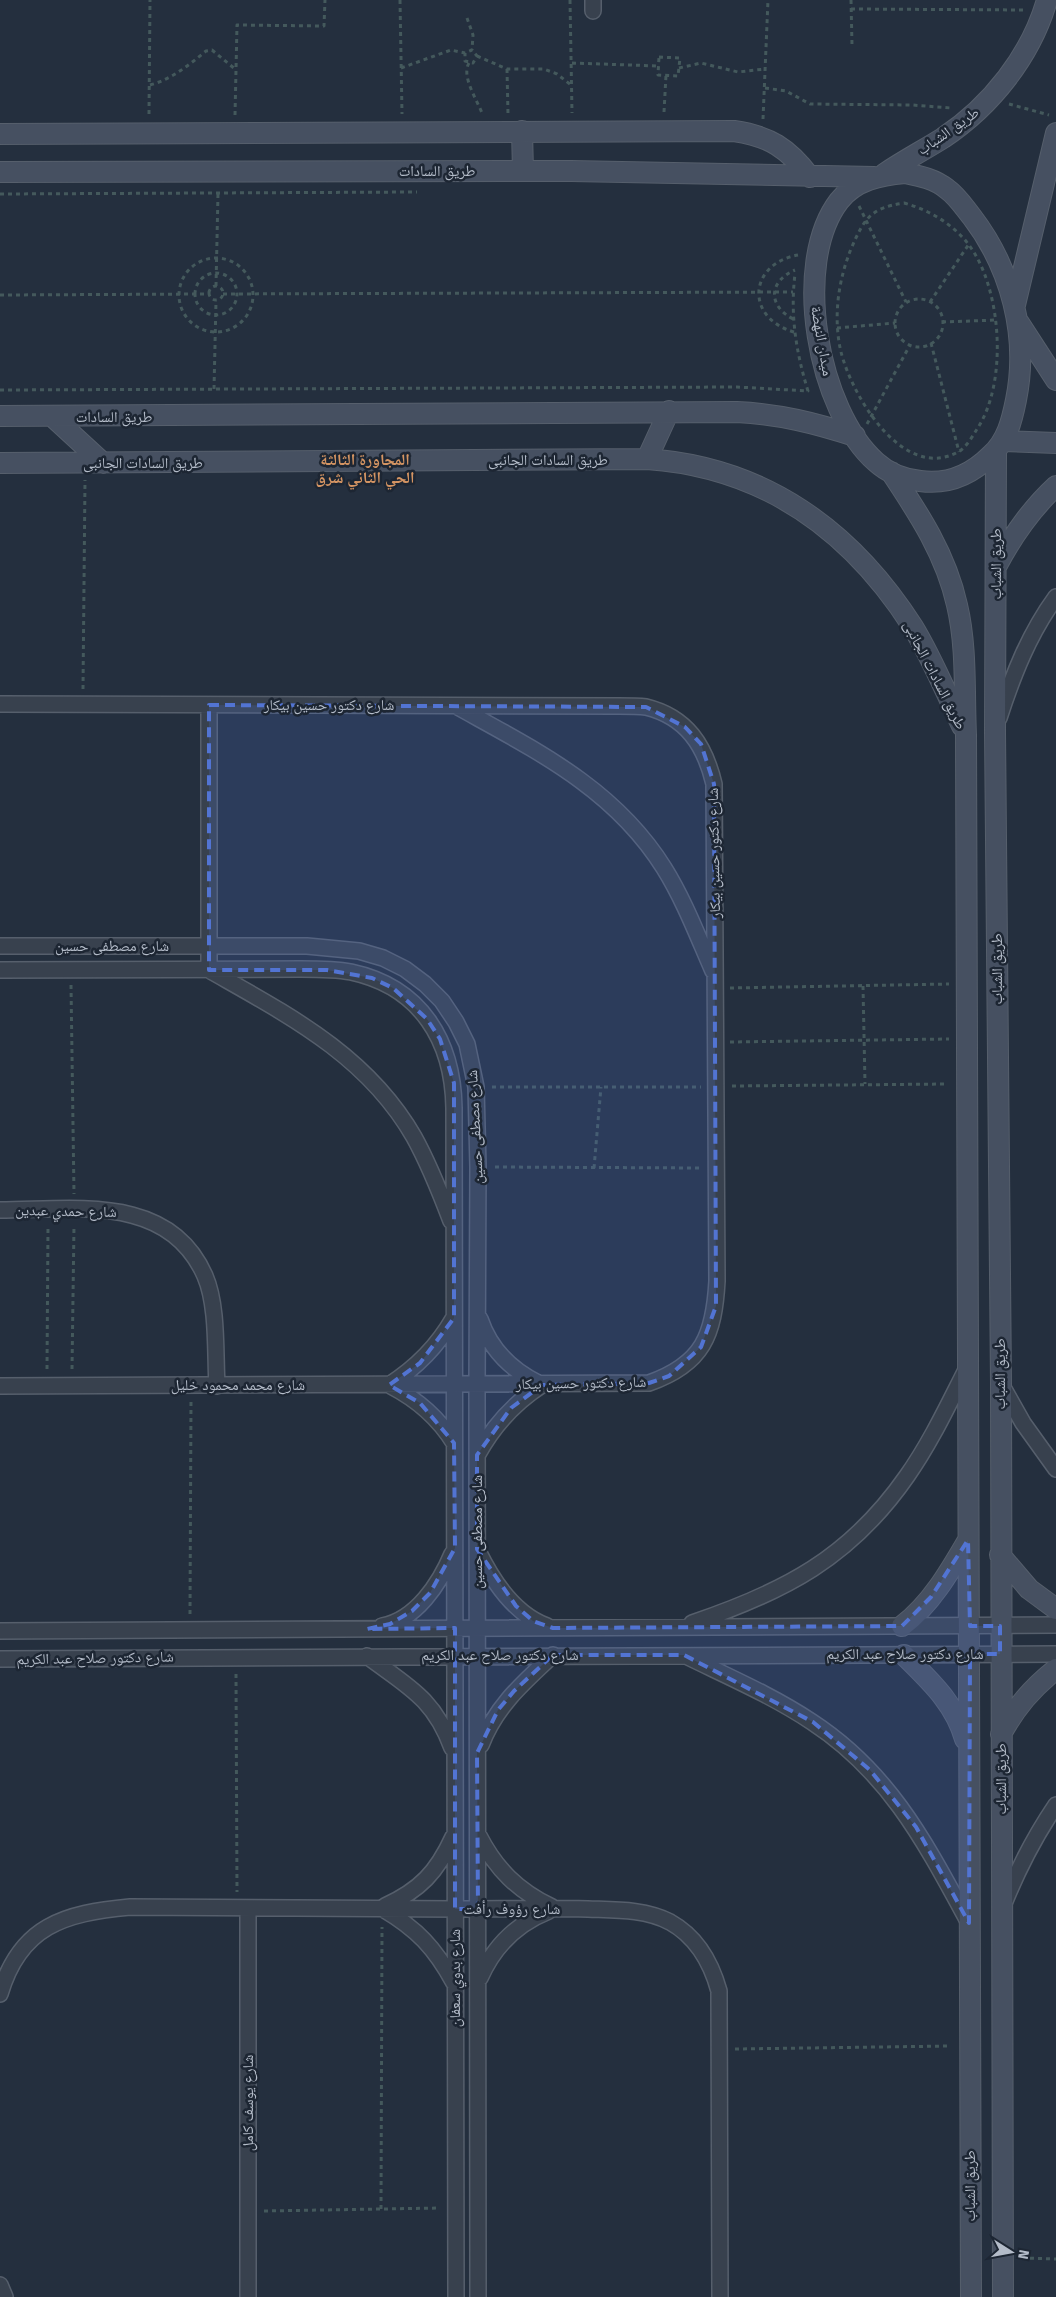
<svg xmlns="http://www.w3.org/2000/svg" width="1056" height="2297" font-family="'Fira Sans','Noto Naskh Arabic',sans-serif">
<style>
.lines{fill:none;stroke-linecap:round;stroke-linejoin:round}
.street-casing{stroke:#565f6c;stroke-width:18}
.secondary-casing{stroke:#565f6c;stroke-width:22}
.path{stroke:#44595c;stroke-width:3;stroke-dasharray:4 4;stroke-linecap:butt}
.street{stroke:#38414e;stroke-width:15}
.secondary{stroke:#465061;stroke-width:20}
.marked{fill:#5274d3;fill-opacity:0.2;stroke:#5274d3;stroke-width:4;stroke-dasharray:10 6;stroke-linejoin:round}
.labels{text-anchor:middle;stroke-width:5;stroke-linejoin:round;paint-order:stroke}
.street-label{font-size:15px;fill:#b4bcc9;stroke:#1d2633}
.neighbourhood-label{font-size:16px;font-weight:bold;fill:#d59563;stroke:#1d2633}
</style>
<rect width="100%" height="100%" fill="#242f3e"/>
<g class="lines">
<g class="street-casing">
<path id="street" d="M593,0V11
M0,704L619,706C627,706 638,706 646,707C687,717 705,746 714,784L717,1281C714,1335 703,1364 649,1383L0,1386
M209,705V970C288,1015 367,1055 414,1137C429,1164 440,1192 451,1221
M456,706C535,750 614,788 664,868C684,900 698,937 713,971
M999,718C1013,675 1029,634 1056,597
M0,946H307L359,951L383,958L405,969L425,984L442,1001L456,1022L467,1044L476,1087L478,1167L477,1385L478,2297
M0,970L301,969C318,969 335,969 351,972C421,987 453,1041 454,1108L456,2297
M0,1210C74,1210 169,1193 205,1276C218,1306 215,1353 217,1386
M480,1319C490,1349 510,1369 538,1383
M1001,1384L1023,1423L1056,1469
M389,1385C417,1367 437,1347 453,1319
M391,1386C418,1400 438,1417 454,1443
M478,1454C494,1425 514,1403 542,1385
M478,1551C493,1582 514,1614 547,1626
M692,1623C784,1592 850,1558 907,1476C931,1442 949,1403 968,1366
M382,1626C416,1620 440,1583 452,1554
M0,1631L1056,1625
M367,1656C407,1686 434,1698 452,1748
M688,1657C729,1677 773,1696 812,1722C890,1773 926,1844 969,1923
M0,1659L1056,1654
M481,1745C496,1706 523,1683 553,1655
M479,1836C496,1869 518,1891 552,1907
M1005,1901C1019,1867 1035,1836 1056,1805
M385,1906C420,1890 437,1872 453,1837
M383,1909C417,1929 435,1948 454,1983
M480,1978C494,1946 516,1924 549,1911
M0,1994C20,1926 64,1913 130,1907C238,1908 347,1909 456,1909C500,1909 544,1908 588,1909C615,1910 645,1909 670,1922C697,1937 711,1962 719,1991L720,2297
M0,2285L5,2297
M248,2297V1908"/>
</g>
<g class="secondary-casing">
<path id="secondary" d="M522,131L523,171
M0,134L734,131C769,136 788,148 810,177
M0,172L571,171L874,177
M905,173C920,176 935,179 947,189C957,196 964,207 972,217C1011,268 1029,336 1016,400C1012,420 1007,441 991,455C972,474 948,485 920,481C904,479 888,473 876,462C818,411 791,264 839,201C855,180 881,175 905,173Z
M884,174C903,161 924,150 943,138C991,106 1031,56 1047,0
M1015,305L1056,133
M1019,323L1056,380
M0,416L737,412C779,414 815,423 855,436
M53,417L103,463
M1003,441L1056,443
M996,451L995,731L1001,1383L1003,2297
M647,459L669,411
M0,463L647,459C764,467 851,530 913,627C932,658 946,693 962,726
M891,472C919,514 946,555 957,605C967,647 964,693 966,735L971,2297
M997,565C1013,535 1031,509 1056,486
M1000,1555L1029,1589L1056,1609
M902,1626C931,1604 950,1571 968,1540
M904,1655C929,1680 955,1703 965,1739
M1001,1734C1016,1707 1032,1688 1056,1669"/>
</g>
<path class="path" d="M400,0L402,114
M570,0L572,113
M851,0L852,45
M851,9L1025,10
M467,18L473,35L472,50
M477,56L507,69H544L557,74L571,85
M659,57L680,58L678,76L658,75Z
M469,63C461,76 477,100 482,113
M572,63L658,66
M401,68L451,50L465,53L472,50L477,56L473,63L465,61V53
M679,68L701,63L738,72L765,69
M507,69L508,114
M150,85C172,79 189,65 206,51L212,50L235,69
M765,88L786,91L810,104L912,105L951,108
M1009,104L1049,115
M664,112L666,75
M149,114L150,0
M235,115L237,25L324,26L325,0
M763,119L768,0
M0,194L417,192
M904,203C929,210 953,224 969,245C1002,289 1008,383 977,429C972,437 966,448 958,452C903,482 852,396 841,352C833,318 838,281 851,249C864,219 870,208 904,203Z
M859,206L906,302
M179 295a37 37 0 1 1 74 0a37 37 0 1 1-74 0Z
M195 294a21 21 0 1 1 42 0a21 21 0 1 1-42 0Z
M209 293a7 7 0 1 1 14 0a7 7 0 1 1-14 0Z
M216,286L218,193
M223,294L793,292
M0,295L209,294
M895 323a24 24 0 1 1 48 0a24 24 0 1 1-48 0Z
M930,302L969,244
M793,319C767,305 769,281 795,270
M942,322L997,320
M837,328L895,323
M794,332C745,318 748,264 798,255
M931,343L959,452
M214,389L216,301
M0,390L737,387L808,391C796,352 790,315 795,274
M867,424L910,345
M83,689L85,480
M71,985L74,1194
M863,986L865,1084
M730,988L949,984
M730,1042L949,1039
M732,1086L948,1084
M492,1087H701
M495,1167L701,1168
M594,1168L601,1087
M47,1369L48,1226
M72,1369L74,1225
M190,1614L191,1400
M236,1674L237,1892
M735,2049L951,2046
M381,2209L382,1927
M264,2211L440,2208
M1022,2258L1056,2259"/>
<use href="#street" class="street"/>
<use href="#secondary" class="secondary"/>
</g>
<path class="marked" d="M209,705L646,707L685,727L701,744L714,784L716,1306L701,1347L669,1376L649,1383L542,1385L511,1408L477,1455V1549L516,1606L533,1621L553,1628L902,1626L931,1597L968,1540L970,1626H1000V1654H970L969,1923L916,1827L870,1770L813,1722L684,1655H553L514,1691L498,1710L477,1753L478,1909H455V1628L367,1629L390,1624L412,1611L430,1593L455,1548L454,1443L420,1403L389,1385L420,1363L454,1318V1083L440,1039L427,1019L393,988L372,978L327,970H209Z"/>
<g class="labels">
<g class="street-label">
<text transform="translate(948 131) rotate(-35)" y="5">طريق الشباب</text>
<text x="437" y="176">طريق السادات</text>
<text transform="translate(822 341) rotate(80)" y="5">ميدان النهضة</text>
<text x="114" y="422">طريق السادات</text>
<text x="548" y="465">طريق السادات الجانبى</text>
<text x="143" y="468">طريق السادات الجانبى</text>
<text transform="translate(996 564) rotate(-90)" y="5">طريق الشباب</text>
<text transform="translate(935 675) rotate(63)" y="5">طريق السادات الجانبى</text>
<text x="329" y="710">شارع دكتور حسين بيكار</text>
<text transform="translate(714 853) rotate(-91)" y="5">شارع دكتور حسين بيكار</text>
<text x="112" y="951">شارع مصطفى حسين</text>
<text transform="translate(997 969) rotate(-90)" y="5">طريق الشباب</text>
<text transform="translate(475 1127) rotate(-93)" y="5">شارع مصطفى حسين</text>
<text transform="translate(66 1211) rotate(1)" y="5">شارع حمدي عبدين</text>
<text transform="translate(1000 1374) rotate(-90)" y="5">طريق الشباب</text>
<text transform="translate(581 1383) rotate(-1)" y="5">شارع دكتور حسين بيكار</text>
<text x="238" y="1390">شارع محمد محمود خليل</text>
<text transform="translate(477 1532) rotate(-90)" y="5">شارع مصطفى حسين</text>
<text x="905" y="1659">شارع دكتور صلاح عبد الكريم</text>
<text x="500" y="1660">شارع دكتور صلاح عبد الكريم</text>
<text transform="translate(95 1658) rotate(-1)" y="5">شارع دكتور صلاح عبد الكريم</text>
<text transform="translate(1001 1779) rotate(-90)" y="5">طريق الشباب</text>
<text x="512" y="1914">شارع رؤوف رأفت</text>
<text transform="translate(455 1978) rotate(-90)" y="5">شارع بدوي سعفان</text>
<text transform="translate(248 2103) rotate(-90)" y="5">شارع يوسف كامل</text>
<text transform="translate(970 2186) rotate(-90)" y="5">طريق الشباب</text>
</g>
<g class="neighbourhood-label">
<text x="365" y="465">المجاورة الثالثة<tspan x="365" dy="18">الحي الثاني شرق</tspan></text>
</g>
</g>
<g transform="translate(1011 2252) rotate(101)" stroke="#1d2633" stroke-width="4" paint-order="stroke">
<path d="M0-4L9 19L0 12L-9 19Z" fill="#b4bcc9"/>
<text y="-8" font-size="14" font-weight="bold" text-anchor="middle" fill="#b4bcc9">N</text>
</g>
</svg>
